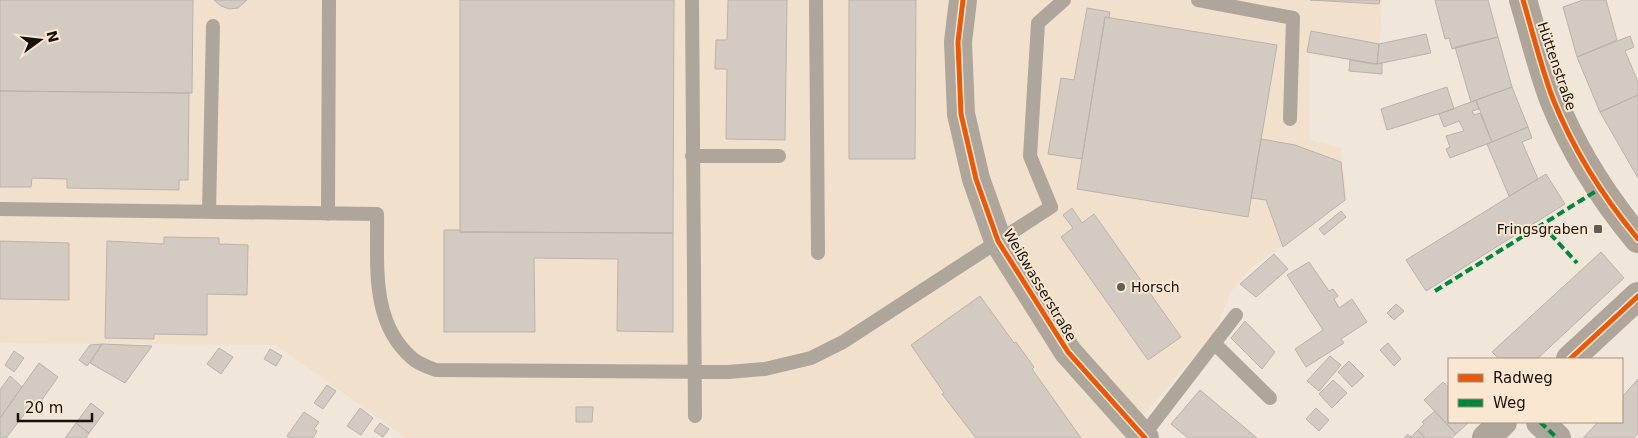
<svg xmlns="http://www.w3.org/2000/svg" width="1638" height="438" font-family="'DejaVu Sans',sans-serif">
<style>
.built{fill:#f1e0cb}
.building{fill:#d3cbc2;stroke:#bab3aa}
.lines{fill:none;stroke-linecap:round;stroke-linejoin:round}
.lane{stroke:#aea59b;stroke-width:14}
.street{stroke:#aea59b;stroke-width:28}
.secondary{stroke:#aea498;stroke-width:28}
.quiet{stroke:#00873e;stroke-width:4;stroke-dasharray:8 4;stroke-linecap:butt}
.cycleway-casing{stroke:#f9e7d1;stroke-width:8}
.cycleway{stroke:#e8590c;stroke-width:5}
.poi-dot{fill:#645c53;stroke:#f9e7d1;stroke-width:2}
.labels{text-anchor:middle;stroke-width:4;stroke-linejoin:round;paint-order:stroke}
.street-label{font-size:14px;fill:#18120b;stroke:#f9e7d1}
.poi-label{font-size:14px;fill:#18120b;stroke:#f9e7d1;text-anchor:end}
</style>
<rect width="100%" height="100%" fill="#f0e6da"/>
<path class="built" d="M0,0H1382L1378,65L1310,54V140L1341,148L1347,200L1252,267L1232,290L1214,333L1124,438H406L276,345L0,343Z"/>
<path class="building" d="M0,0H193L192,93L0,91Z
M214,0H247L238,8L229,9L221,6Z
M460,0H674L673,233L460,232Z
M728,0H787L785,140L726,139L727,69H715L716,40H727Z
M849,0H916L915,159H849Z
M1310,0H1380L1379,4Z
M1435,0H1488L1498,37L1452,49L1449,38L1445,39Z
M1583,0H1606L1617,40L1577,57L1563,7Z
M1087,8L1110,12L1109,18L1105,17L1082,159L1048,154L1061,78L1074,80Z
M1105,17L1277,45L1248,217L1077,189Z
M1311,31L1379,44L1377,64L1307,52Z
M1426,34L1431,53L1377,64L1379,44Z
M1630,36L1634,47L1625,51L1638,82V95L1600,112L1577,57Z
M1498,37L1512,87L1471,102L1455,47Z
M1350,60L1373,64L1382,63V74L1349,71Z
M1447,87L1454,109L1387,130L1381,109Z
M1512,87L1528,127L1492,142L1476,100Z
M0,91L189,93L188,180H179V190L67,188V179L32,178L31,187H0Z
M1638,95V178L1600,112Z
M1476,100L1479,109L1472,111L1474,115L1480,113L1492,142L1450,158L1446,149L1450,147L1446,136L1464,131L1459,121L1444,127L1439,114Z
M1528,127L1532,138L1522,142L1538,179L1509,196L1487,144Z
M1261,139L1295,145L1341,162L1345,200L1283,247L1266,200L1251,198Z
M1546,174L1565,204L1426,291L1406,260Z
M1072,208L1082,223L1094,214L1181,337L1148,360L1061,237L1073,228L1063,215Z
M1341,211L1346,217L1324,235L1319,229Z
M444,230H460V232L673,233V332L617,331L618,259L534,258L535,332H444Z
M164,237L219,238V244L248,245L247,295L207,294V335L154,334V339L105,338L107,241L164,244Z
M0,241L69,243V300L0,299Z
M1601,252L1624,278L1537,359H1499L1492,352Z
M1274,254L1288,269L1256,297L1240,284Z
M1309,262L1329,291L1333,289L1338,296L1334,299L1339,308L1352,299L1367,322L1341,339L1344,343L1306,367L1295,349L1323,330L1287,275Z
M980,296L1014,343L1016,342L1034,367L1032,369L1081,438H976L942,394L944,393L911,345Z
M1396,304L1404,311L1394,320L1387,313Z
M1245,321L1275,352L1262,369L1231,338Z
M1388,343L1401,359L1394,366L1380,350Z
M102,344L87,366L79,360L90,345Z
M102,344L152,346L125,383L90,363Z
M219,348L233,357L221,374L207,364Z
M270,349L282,356L276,366L264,359Z
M14,351L24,358L14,372L5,365Z
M1330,356L1341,365L1319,391L1307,381Z
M1349,361L1364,376L1352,387L1338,372Z
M39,363L58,377L31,415L26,412L6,438H0V418Z
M10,376L22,387L0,418V390Z
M1638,379V433L1634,438H1583L1598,422H1622V397Z
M1333,380L1347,393L1332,408L1319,394Z
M1443,382L1449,388V422H1469L1456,434L1424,400Z
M327,385L336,391L323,409L314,403Z
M1200,390L1257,438H1188L1171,424Z
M91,403L104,413L89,433L76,423Z
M576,407H593L592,422H576Z
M360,408L373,418L361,435L347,426Z
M1316,408L1329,420L1319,431L1306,419Z
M1435,411L1456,434L1451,438H1425L1418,430L1424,424L1422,422Z
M304,412L319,422L314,429L317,431L313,438H290L287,436Z
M76,423L89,433L86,438H65Z
M380,423L389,429L383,437L374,431Z
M1418,430L1425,438H1404L1408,434L1411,437Z"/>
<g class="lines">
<path class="lane" d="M692,0L695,416
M816,0L818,253
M1198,0L1293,18L1290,119
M692,156H779
M0,209L377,214C378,264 370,322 412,358C418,364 428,367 436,370L728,372L765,369L811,358L843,342L1051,207L1030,156L1038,23L1064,0
M209,212L213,26
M328,214L329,0
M1215,344L1270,398
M1143,436L1236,315"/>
<path class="street" d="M963,0L958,42L961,114L976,179L998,241L1068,352L1145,438
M1570,359L1638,296
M1540,422L1557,438
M1486,438L1503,422"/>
<path class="secondary" d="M1523,0C1533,33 1541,67 1553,99C1573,149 1604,198 1638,239"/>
<path class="quiet" d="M1542,225L1577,263
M1435,291L1601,188
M1540,422L1557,438"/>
<g class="cycleway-casing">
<path id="cycleway" d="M963,0L958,42L961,114L976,179L998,241L1068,352L1145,438
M1523,0C1533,33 1541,67 1553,99C1573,149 1604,198 1638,239
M1570,359L1638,296"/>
</g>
<use href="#cycleway" class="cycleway"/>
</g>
<g class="poi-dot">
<rect x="1593" y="224" width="10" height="10" rx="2.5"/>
<circle cx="1121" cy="287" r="5"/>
</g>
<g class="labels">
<g class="street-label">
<text transform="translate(1557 66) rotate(71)" y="5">Hüttenstraße</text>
<text transform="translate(1040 285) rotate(59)" y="5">Weißwasserstraße</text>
</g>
<g class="poi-label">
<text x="1588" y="234">Fringsgraben</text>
<text x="1131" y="292" text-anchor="start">Horsch</text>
</g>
</g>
<rect x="1448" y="358" width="175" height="65" fill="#f9e7d1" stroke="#9f9282"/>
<rect x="1458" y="374" width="25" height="8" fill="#e8590c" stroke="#9f9282"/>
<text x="1493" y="383" font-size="15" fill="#18120b">Radweg</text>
<rect x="1458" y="399" width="25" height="8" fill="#00873e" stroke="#9f9282"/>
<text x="1493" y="408" font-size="15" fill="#18120b">Weg</text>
<g transform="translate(40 40) rotate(75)" stroke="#f9e7d1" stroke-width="4" paint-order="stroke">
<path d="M0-4L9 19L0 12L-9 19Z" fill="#18120b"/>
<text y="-8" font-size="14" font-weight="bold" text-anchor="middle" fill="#18120b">N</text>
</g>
<path d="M18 413v8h74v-8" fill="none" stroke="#18120b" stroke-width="2.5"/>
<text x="25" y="413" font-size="15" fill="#18120b" stroke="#f9e7d1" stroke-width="4" paint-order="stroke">20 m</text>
</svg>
